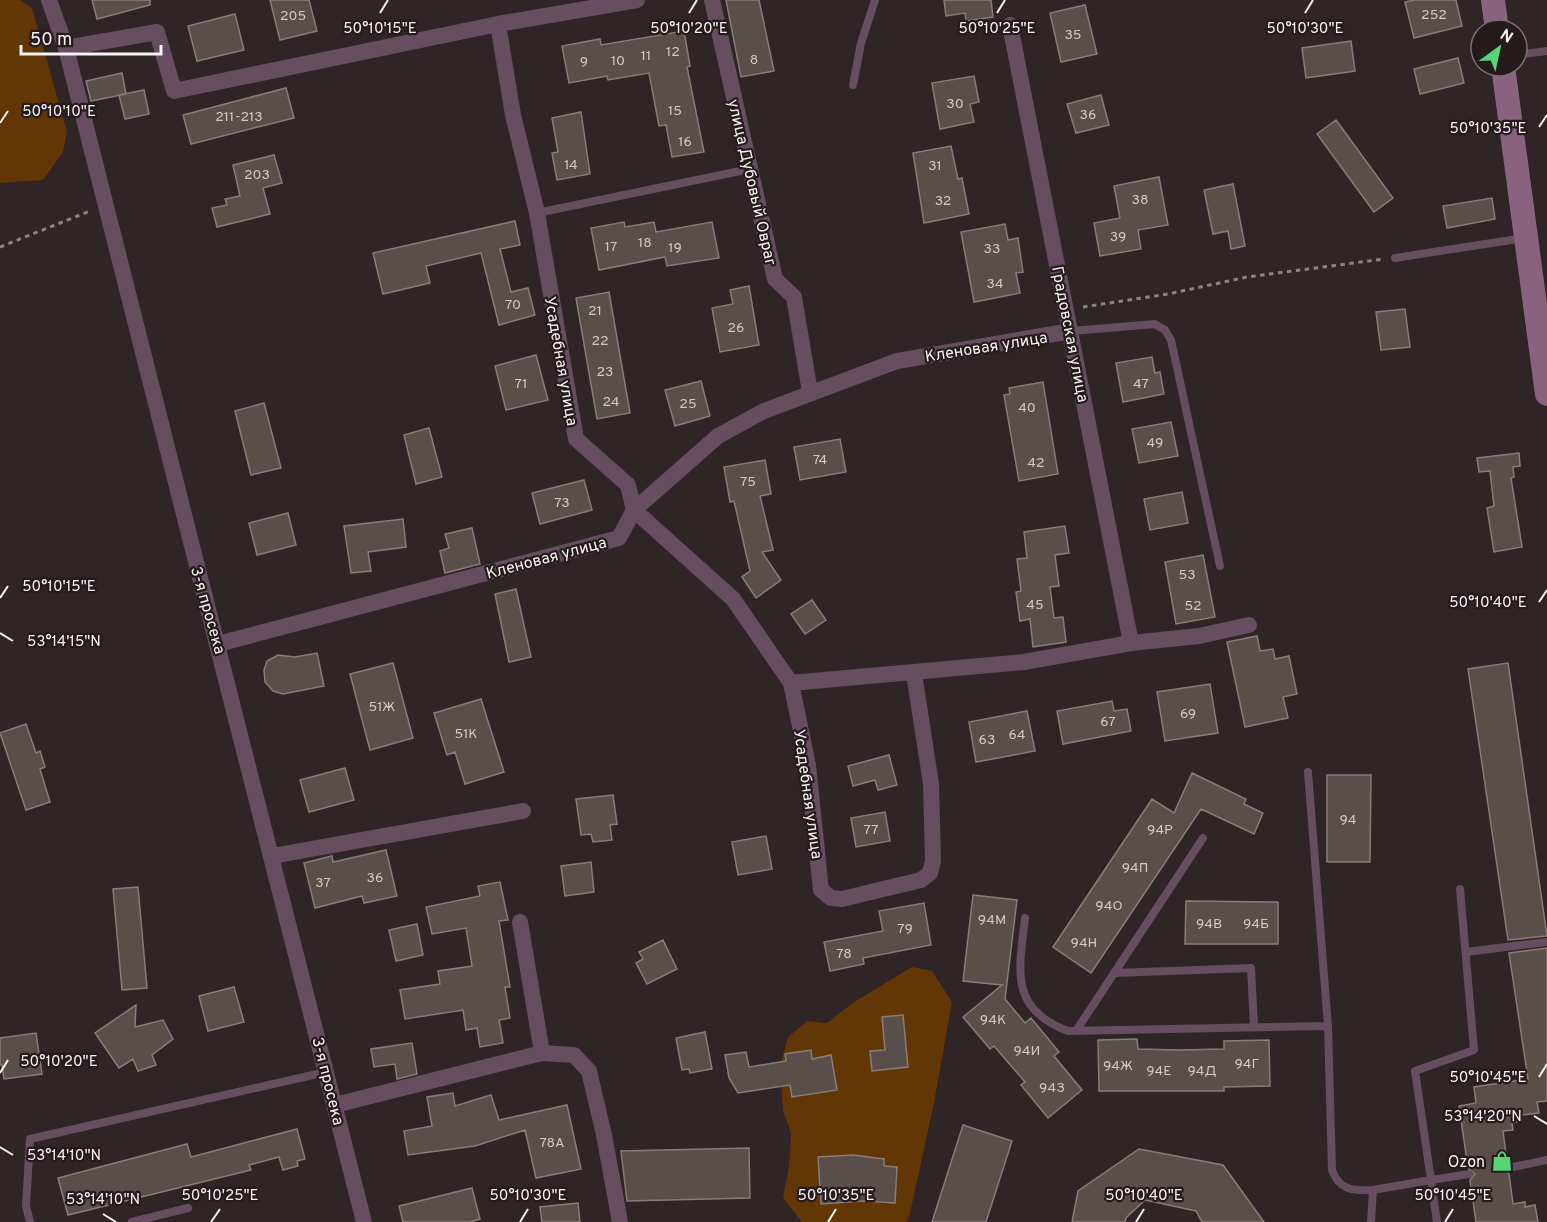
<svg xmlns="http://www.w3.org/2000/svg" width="1547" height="1222" font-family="Overpass,sans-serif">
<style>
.green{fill:#623605}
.building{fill:#5a4e4b;stroke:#8a7c79;stroke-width:1.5}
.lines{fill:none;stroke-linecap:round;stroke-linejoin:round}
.path{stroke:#8e8486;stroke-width:3;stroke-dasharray:4.5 4.5;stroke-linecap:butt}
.lane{stroke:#664d60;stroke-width:8}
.street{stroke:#664d60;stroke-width:16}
.secondary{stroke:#896280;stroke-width:24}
.ticks{fill:none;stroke:#f9f2f3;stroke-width:2}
.labels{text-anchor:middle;stroke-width:4.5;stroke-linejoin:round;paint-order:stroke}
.number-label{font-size:14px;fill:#d1c9c9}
.street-label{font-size:16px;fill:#f9f2f3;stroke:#251a1c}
.poi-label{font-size:16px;fill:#f9f2f3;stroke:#251a1c;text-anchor:end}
.ticks-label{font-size:15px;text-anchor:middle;fill:#f9f2f3;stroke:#251a1c;stroke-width:4.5;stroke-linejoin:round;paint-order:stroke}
</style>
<rect width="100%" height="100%" fill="#2f2426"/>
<path class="green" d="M0,0H20L32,8L67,132L63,152L43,180L0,183Z
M912,967L932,971L952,1002L934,1103L909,1218L906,1222H802L783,1198L789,1166L791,1133L783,1111L780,1066L788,1037L807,1021L827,1023L854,1002Z"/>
<path class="building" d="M92,0H150V5L97,19Z
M270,0H309L317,31L280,40Z
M726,0H759L774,71L741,77Z
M944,0H991L993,17L966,21L965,13L946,16Z
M1414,0H1456L1462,26L1414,38L1405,2Z
M1085,5L1097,54L1061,62L1050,13Z
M235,14L244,50L197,61L188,26Z
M684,31L690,66L687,67L704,152L672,157L666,125L659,126L649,73L608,80L607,76L569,83L562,46L600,39L601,45Z
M1351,41L1355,71L1306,78L1302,48Z
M1458,58L1464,83L1420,94L1414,69Z
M122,73L126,94L91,101L86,81Z
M974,76L979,102L970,104L974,122L940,129L932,83Z
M286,88L294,118L191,144L183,115Z
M144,90L149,114L125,119L119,95Z
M1101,95L1109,125L1076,133L1067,104Z
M581,112L590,174L557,180L552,153L558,152L552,118Z
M1336,120L1393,198L1374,212L1317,134Z
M951,146L958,179L962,178L969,214L924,223L913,153Z
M274,155L282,183L263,188L270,214L217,227L212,208L227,205L225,199L240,196L233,165Z
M1159,177L1168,225L1138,230L1141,249L1100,256L1094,223L1120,218L1114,186Z
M1233,184L1245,246L1231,249L1228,231L1213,234L1204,190Z
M1492,198L1495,219L1447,228L1443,206Z
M515,221L520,245L500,249L511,292L528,288L535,315L499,325L481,253L426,266L430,283L383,294L373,253Z
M624,222L625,227L654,222L656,232L712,222L719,258L667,266L665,257L599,270L591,228Z
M1005,224L1008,240L1018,238L1023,272L1016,273L1020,293L974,302L961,232Z
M749,286L759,345L720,352L712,308L733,304L730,290Z
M609,292L630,413L597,419L576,298Z
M1405,309L1410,347L1381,350L1376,312Z
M536,355L548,400L506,410L495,366Z
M1152,357L1155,373L1160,372L1164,394L1123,402L1116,363Z
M701,381L710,416L675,426L665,390Z
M1043,382L1058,474L1019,481L1004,395L1010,394L1009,388Z
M264,403L281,468L251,475L235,411Z
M1171,422L1178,456L1139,463L1132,429Z
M429,428L442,477L416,484L404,435Z
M840,439L846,472L800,480L794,447Z
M1519,453L1520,466L1513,467L1514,477L1511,478L1522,547L1494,552L1487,508L1494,506L1490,471L1479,472L1477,458Z
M765,460L771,494L760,496L773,550L762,552L781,580L756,598L742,577L750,571L734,501L730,502L724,467Z
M584,480L592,510L540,524L532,493Z
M1182,492L1188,523L1150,530L1144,499Z
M288,513L296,545L257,555L249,523Z
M403,519L406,547L368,552L371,571L351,573L344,526Z
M1065,526L1069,553L1055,555L1059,586L1050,587L1054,618L1063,617L1066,642L1033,647L1030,619L1020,621L1016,592L1021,591L1017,559L1027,558L1024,532Z
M472,528L480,564L445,573L440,551L449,548L445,534Z
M1203,555L1215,617L1176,624L1165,562Z
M516,589L531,657L509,662L495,594Z
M812,600L826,620L805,634L791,614Z
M1257,636L1260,651L1273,649L1275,659L1289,656L1297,694L1283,697L1288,718L1245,727L1227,642Z
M317,653L324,686L283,694L273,691L265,682L264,670L267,661L278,655L295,657Z
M393,663L413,738L370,750L350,674Z
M1508,663L1547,936L1508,940L1468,669Z
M1210,684L1218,733L1165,741L1157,692Z
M481,699L504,772L465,784L455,752L447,755L434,713Z
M1112,701L1114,711L1127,709L1131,731L1063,744L1057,711Z
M1027,711L1035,751L976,762L969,722Z
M26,724L36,753L40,751L45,767L40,769L50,802L26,810L0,733Z
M889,755L897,785L878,790L875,780L853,786L848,766Z
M345,768L354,800L309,812L300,780Z
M1192,773L1246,799L1244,804L1263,813L1254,834L1201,809L1091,973L1053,947L1152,799L1174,813Z
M1327,775H1371L1370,862H1327Z
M613,795L617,824L610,825L612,840L593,842L591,834L581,835L576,799Z
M885,812L890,841L856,847L851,818Z
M766,836L772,869L738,875L732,842Z
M386,850L397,896L364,903L362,896L315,908L304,863L332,856L333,862Z
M591,862L594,892L565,896L561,866Z
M500,882L508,920L499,921L510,987H505L510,1018L499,1020L503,1043L480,1047L477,1028L466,1030L463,1010L405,1019L400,990L440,984L438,971L472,966L466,928L432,934L426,907L480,896L478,886Z
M138,887L147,988L122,990L113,889Z
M973,895L1017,900L1005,999L1025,1023L1031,1018L1059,1052L1054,1056L1082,1090L1048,1118L1021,1085L1025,1082L994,1046L990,1049L963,1017L1002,985L963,981Z
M1186,901L1278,902V944H1185Z
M924,903L931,945L863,958L864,964L830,971L824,942L883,931L879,911Z
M417,924L423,955L396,961L389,930Z
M663,940L677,969L647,984L636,963L643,959L639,952Z
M1547,948V1101L1537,1102L1539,1113L1521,1115L1522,1121L1512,1123L1513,1130L1503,1131L1507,1162L1502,1169L1509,1174L1513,1204L1525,1202V1207L1535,1205L1538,1222H1476L1470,1180L1475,1174L1468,1168L1459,1106L1476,1103L1474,1087L1528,1079L1509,953Z
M234,987L244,1022L208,1031L199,996Z
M136,1005L135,1027L163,1020L173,1039L152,1055L156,1065L138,1071L133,1059L119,1068L95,1033Z
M903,1015L908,1067L872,1071L870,1051L885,1050L882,1017Z
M705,1032L712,1069L690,1073L689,1069L682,1070L676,1038Z
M36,1033L42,1074L4,1079L2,1065H0V1038Z
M1137,1039L1138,1049L1179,1050L1224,1049V1041L1269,1040L1270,1086L1224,1087V1091H1099L1098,1040Z
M412,1043L417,1074L397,1079L395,1064L374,1067L371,1049Z
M811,1050L812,1059L831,1055L837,1090L792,1097L790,1085L738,1093L729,1078L725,1055L746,1052L749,1067L786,1061L785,1054Z
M453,1093L455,1106L491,1095L499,1120L567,1105L581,1169L536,1178L525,1130L475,1146L408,1155L404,1131L432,1126L427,1097Z
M963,1125L1012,1141L986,1222H932Z
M297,1129L305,1159L297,1161L298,1166L283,1170L279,1157L249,1165L251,1170L68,1215L58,1178L187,1144L191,1157Z
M749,1148L750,1198L627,1201L621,1151Z
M1139,1149L1223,1165L1264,1222H1202L1196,1211L1145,1200L1126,1218L1125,1222H1072L1078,1191Z
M853,1155L884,1159V1166L897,1167L895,1203L864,1201L821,1204L818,1157Z
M472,1188L480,1219L470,1222H403L399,1206Z
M578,1203L580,1222H542L540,1207Z"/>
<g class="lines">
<path class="path" d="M0,247L90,211
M1083,307L1168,294L1247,277L1384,259"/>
<path class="lane" d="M1517,55L1547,51
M853,85L861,43L875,0
M537,213L750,169
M1395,258L1524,238
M1071,331L1155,324L1165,330L1171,340L1220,566
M1308,772L1328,1026L1332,1170C1339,1190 1353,1191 1373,1190
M1460,889L1474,1050L1415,1071L1431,1180L1469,1174
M1025,918C1019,970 1009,1009 1068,1031L1328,1026
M1466,952L1547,942
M1114,973L1251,968L1254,1027
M1076,1031L1203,838
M1508,1168L1547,1160
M30,1222L26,1206L30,1139L326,1072
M132,1222L188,1208
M1371,1222L1373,1190L1431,1180L1437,1222"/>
<path class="street" d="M49,0L66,48C164,440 265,830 364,1222
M712,0L775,279L794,297L810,392
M498,24L513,115L537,213L576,439L628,485L634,510L733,599L791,683L808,765L821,890L831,898L842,899L921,880L930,873L933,861L931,784L914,673
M1010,25L1131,643
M66,48L157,32L174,91L498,24L637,0
M218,644L619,538L634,510L718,436L764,411L897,361L1071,331
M791,683L1024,662L1131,643L1199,636L1249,625
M272,856L523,811
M520,922L542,1053
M335,1105L542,1053L574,1055L589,1071L604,1135L620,1222"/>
<path class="secondary" d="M1493,0L1497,30
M1503,66L1547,394"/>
</g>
<path class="ticks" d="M380,13L388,0M689,13L697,0M997,13L1005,0M1305,13L1313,0M0,123L8,111M1539,127L1547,115M0,598L8,586M1539,602L1547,590M0,633L13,641M0,1073L8,1060M1539,1077L1547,1064M1534,1116L1547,1124M0,1147L13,1155M103,1214L116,1222M211,1222L220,1209M520,1222L528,1209M828,1222L836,1209M1136,1222L1144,1209M1445,1222L1453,1209"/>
<defs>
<g id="shop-bare" transform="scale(1.62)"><path d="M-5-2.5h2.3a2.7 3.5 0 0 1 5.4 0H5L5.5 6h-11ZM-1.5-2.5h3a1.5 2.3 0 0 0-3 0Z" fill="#54d672" stroke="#251a1c" stroke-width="2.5" paint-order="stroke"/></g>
</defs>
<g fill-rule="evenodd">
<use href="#shop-bare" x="1502" y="1161"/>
</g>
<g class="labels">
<g class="number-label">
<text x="1434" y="19">252</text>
<text x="293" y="20">205</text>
<text x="1073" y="39">35</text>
<text x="673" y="56">12</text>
<text x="646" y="60">11</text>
<text x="754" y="64">8</text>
<text x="618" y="65">10</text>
<text x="584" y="66">9</text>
<text x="955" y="108">30</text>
<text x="675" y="115">15</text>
<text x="1088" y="119">36</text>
<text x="239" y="121">211-213</text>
<text x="685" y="146">16</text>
<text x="571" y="169">14</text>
<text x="935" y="170">31</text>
<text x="257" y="179">203</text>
<text x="1140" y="204">38</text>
<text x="943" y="205">32</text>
<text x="1118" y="241">39</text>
<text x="645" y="247">18</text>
<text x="611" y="251">17</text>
<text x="675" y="252">19</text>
<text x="992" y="253">33</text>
<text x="995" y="288">34</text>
<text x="513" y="309">70</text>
<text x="595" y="315">21</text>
<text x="736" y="332">26</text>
<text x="600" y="345">22</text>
<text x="605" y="376">23</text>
<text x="521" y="388">71</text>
<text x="1141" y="388">47</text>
<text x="611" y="406">24</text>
<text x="688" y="408">25</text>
<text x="1027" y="412">40</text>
<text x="1155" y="447">49</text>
<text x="820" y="464">74</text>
<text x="1036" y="467">42</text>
<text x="748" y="486">75</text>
<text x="562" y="507">73</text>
<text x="1187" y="579">53</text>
<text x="1035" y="609">45</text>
<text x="1193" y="610">52</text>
<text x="382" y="711">51Ж</text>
<text x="1188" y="718">69</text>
<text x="1108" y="726">67</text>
<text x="466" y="738">51К</text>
<text x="1017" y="739">64</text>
<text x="987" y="744">63</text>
<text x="1348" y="824">94</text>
<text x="871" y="834">77</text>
<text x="1160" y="834">94Р</text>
<text x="1135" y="872">94П</text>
<text x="375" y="882">36</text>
<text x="323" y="887">37</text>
<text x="1109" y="910">94О</text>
<text x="992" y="924">94М</text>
<text x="1209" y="928">94В</text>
<text x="1256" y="928">94Б</text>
<text x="905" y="933">79</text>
<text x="1084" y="947">94Н</text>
<text x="844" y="958">78</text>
<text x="993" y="1024">94К</text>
<text x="1027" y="1055">94И</text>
<text x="1247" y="1068">94Г</text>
<text x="1118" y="1070">94Ж</text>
<text x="1159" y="1075">94Е</text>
<text x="1202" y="1075">94Д</text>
<text x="1052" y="1092">94З</text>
<text x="552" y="1147">78А</text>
</g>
<g class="street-label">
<text transform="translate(753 182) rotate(77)" y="6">улица Дубовый Овраг</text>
<text transform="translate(1071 334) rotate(79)" y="6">Градовская улица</text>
<text transform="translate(986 346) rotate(-9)" y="6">Кленовая улица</text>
<text transform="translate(562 361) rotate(80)" y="6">Усадебная улица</text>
<text transform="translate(546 557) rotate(-15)" y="6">Кленовая улица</text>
<text transform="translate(209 610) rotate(74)" y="6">3-я просека</text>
<text transform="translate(809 794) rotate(82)" y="6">Усадебная улица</text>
<text transform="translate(329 1081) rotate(76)" y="6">3-я просека</text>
</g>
<g class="poi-label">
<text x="1485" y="1167">Ozon</text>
</g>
</g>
<g class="ticks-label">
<text x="380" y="33">50°10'15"E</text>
<text x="689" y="33">50°10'20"E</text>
<text x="997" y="33">50°10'25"E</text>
<text x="1305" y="33">50°10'30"E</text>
<text x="59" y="116">50°10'10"E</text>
<text x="1488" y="133">50°10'35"E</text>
<text x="59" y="591">50°10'15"E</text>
<text x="1488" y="607">50°10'40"E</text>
<text x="64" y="646">53°14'15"N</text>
<text x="59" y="1066">50°10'20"E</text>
<text x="1488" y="1082">50°10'45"E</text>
<text x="1483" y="1121">53°14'20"N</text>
<text x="64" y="1160">53°14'10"N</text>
<text x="220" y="1200">50°10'25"E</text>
<text x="528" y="1200">50°10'30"E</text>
<text x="836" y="1200">50°10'35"E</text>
<text x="1144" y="1200">50°10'40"E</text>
<text x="1453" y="1200">50°10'45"E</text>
<text x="103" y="1204">53°14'10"N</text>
</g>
<g transform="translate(1499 48) rotate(33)"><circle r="28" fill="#251a1c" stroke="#7a7072" stroke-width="1.5"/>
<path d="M0-4.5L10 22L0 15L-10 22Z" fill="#54d672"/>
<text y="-9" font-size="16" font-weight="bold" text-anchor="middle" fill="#f9f2f3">N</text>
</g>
<path d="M21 45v9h140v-9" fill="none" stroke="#f9f2f3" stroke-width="3"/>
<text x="30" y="45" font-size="18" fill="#f9f2f3" stroke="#251a1c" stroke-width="4.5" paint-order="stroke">50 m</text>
</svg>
